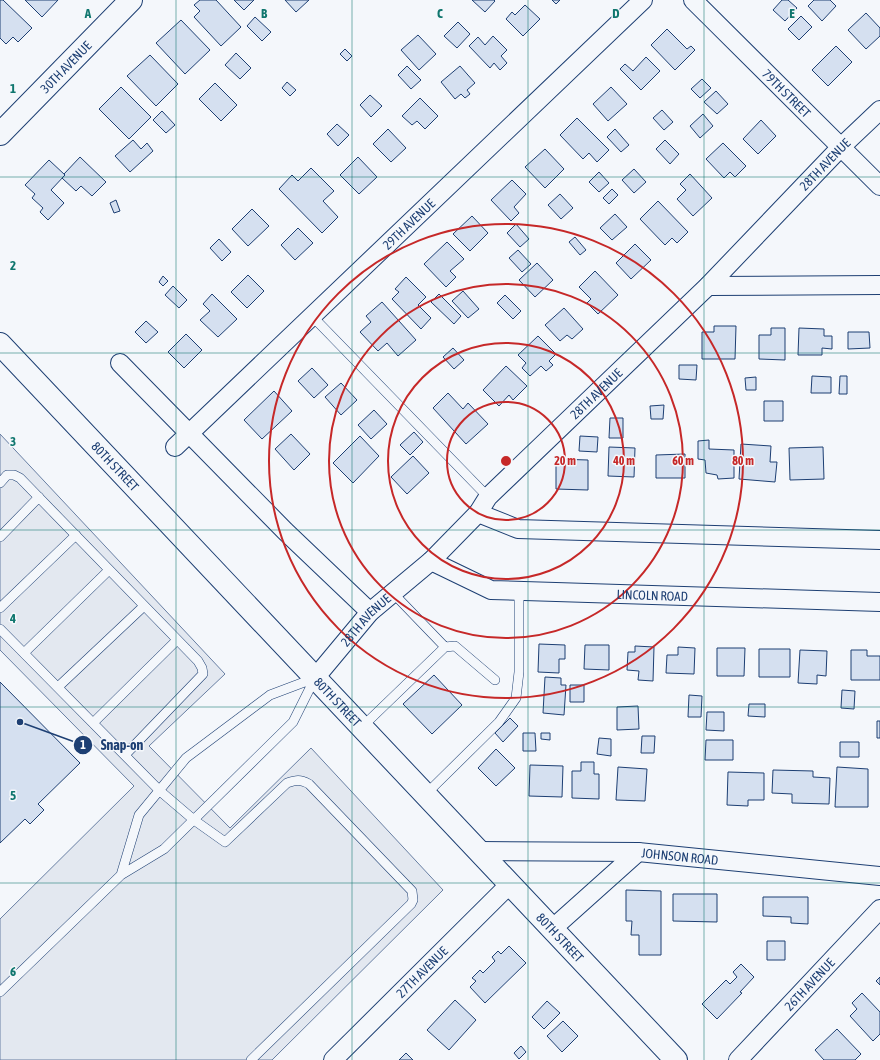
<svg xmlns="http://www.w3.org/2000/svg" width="880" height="1060" font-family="'Asap Condensed',sans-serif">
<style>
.parking{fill:#e3e8f0;stroke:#687fa3}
.building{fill:#d5e0f0;stroke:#1d3f73}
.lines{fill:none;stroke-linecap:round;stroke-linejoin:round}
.service-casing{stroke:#1d3f73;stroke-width:10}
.minor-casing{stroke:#1d3f73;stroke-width:20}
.tertiary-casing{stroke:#1d3f73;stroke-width:24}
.service{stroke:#f4f7fb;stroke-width:9}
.minor{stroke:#f4f7fb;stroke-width:18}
.tertiary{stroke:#f4f7fb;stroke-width:22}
.grid{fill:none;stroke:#0f766e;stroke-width:1;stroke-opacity:0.55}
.ring{fill:none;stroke:#c62828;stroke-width:2}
.labels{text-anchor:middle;stroke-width:3;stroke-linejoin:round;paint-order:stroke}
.street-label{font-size:13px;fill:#1d3f73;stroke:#f4f7fb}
.grid-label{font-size:13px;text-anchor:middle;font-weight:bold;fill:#0f766e;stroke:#f4f7fb;stroke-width:3;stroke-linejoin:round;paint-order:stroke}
.centre{fill:#c62828;stroke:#f4f7fb;stroke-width:2}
.ring-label{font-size:12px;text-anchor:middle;font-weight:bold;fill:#c62828;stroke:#f4f7fb;stroke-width:3;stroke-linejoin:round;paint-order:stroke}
.leader{fill:none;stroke:#1d3f73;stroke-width:1.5}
.callout-dot{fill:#1d3f73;stroke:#f4f7fb;stroke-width:1.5}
.mark-label{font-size:12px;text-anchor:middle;font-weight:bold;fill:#fff}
.callout-label{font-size:14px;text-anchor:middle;font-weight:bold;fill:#1d3f73;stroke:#f4f7fb;stroke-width:3;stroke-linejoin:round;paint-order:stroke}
</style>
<rect width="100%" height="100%" fill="#f4f7fb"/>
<path class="parking" d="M0,434L225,674L149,746L230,828L311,748L443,890L272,1060H0V919L134,786L0,650Z"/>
<path class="building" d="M0,0H3L32,28L18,42L13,37L6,44L0,38Z
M25,0H58L42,17Z
M200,0H216L241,27L221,46L194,17L200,11L194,5Z
M234,0H254L244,10Z
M285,0H309L296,12Z
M472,0H494L495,1L485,12Z
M552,0H560L556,4Z
M782,0H788L797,8L785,21L773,10Z
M814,0H830L836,6L822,21L808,6Z
M525,5L540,19L523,36L506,19L512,12L515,15Z
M866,13L880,28V36L866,49L848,30Z
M801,16L812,27L799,40L788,29Z
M255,17L271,32L262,41L247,26Z
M181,20L210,50L185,74L156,43Z
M458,22L470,34L457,48L444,36Z
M667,29L687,49L691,46L695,50L675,70L651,45Z
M418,35L436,54L419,70L401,50Z
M493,36L507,50L501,56L507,63L500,70L494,63L490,68L469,46L478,37L485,45Z
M836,46L852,62L828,86L812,70Z
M345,49L352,56L347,61L340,54Z
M236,53L251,68L240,79L225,65Z
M150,55L178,84L156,106L127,76Z
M646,57L660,71L641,90L620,69L625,64L633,71Z
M407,66L421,80L411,89L398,75Z
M460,66L475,83L467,90L470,94L465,98L461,94L455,99L441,82Z
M702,79L711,88L700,98L691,89Z
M287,82L296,90L290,96L282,88Z
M215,83L237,105L221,121L199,99Z
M121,87L151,117L129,139L99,109Z
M611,87L627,104L608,121L593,104Z
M716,91L728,104L717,114L704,102Z
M370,95L382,106L371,117L360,105Z
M420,98L438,116L425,129L417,121L412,125L402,116Z
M662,110L673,122L664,130L653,118Z
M162,111L175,125L166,133L153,120Z
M703,114L713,126L700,138L690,126Z
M577,118L609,150L597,162L589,153L583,159L560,135Z
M761,120L776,136L758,154L743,139Z
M337,124L349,135L338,146L327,134Z
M388,129L406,148L391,162L373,144Z
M615,129L629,145L621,152L607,137Z
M133,140L141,149L147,143L153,151L130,172L115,156Z
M665,140L679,154L670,164L656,149Z
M723,143L746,166L735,177L730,172L724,178L706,159Z
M545,149L564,169L545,188L525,167Z
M80,157L106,182L92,196L81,186L76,191L62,178L65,175L64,174Z
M358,157L377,177L359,194L340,175Z
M49,160L65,175L51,190L64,203L48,220L40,212L43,208L32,198L35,194L25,185Z
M311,168L334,191L323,201L338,217L322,233L279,189L292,175L298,181Z
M634,169L646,182L634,193L622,180Z
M599,172L609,183L599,192L589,182Z
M690,174L712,198L693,216L677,199L686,190L680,184Z
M512,180L526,194L514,207L519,213L511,221L491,200Z
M612,189L618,195L609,204L603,198Z
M560,194L573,208L561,219L548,205Z
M116,200L120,211L114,213L110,203Z
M658,201L688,232L677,243L672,238L665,245L640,219Z
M252,209L269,226L248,246L232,229Z
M615,214L627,227L612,240L600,228Z
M472,216L488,233L470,251L453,234Z
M516,224L529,239L520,247L507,233Z
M298,228L313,243L295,260L281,245Z
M575,237L586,250L580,255L569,242Z
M219,239L231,252L222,261L210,248Z
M447,242L464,259L450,271L456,277L446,287L424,264Z
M635,244L651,260L631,279L616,263Z
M518,250L531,264L522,272L509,258Z
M537,263L553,280L535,297L519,280Z
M595,271L618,295L598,314L587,303L591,299L579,287Z
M248,275L264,291L247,308L231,292Z
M163,276L168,281L163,286L159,282Z
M406,277L426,297L418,305L431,318L421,329L392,299L399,292L395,289Z
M173,286L187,300L179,308L165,295Z
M463,291L479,309L468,318L452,301Z
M212,294L237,319L218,337L200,320L210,311L203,304Z
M439,294L461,316L454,324L431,302Z
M505,295L521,311L513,319L497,303Z
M382,302L416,340L398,356L387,343L378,351L360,332L371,322L366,316Z
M564,308L583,329L572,339L567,335L560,341L545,325Z
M146,321L158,332L146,343L135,332Z
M714,326H736L735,359H702V332H714Z
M771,328H785V360L759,359V335H771Z
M799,328L824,329V336H832V349L822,348V355H798Z
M848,332H869L870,348L848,349Z
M186,334L202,350L184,368L168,352Z
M538,336L556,354L549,361L553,365L546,371L541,366L530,376L522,368L526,363L518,355Z
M453,348L464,360L454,369L443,357Z
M679,365H697L696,380L679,379Z
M506,366L527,386L513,400L509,395L499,406L483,390Z
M312,368L328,385L314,398L298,381Z
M812,376L831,377V393H811Z
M840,376H847V394H839Z
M756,377V390H746L745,378Z
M341,383L357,400L341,415L325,397Z
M274,391L292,411L262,439L244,420Z
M448,393L463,409L468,403L488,424L466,444L433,408Z
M764,401H783V421H764Z
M664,405L663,419H651L650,406Z
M374,410L387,424L371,439L358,425Z
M610,418H623V438H609Z
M414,432L423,442L410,455L400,445Z
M291,434L310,454L294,470L275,449Z
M360,436L379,456L353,483L333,463Z
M580,436L598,437L597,452L579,451Z
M709,440V449L734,450V478L718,479L717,475L706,473L705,460L698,459V441Z
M741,444L771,446L770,462H777L775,482L739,479Z
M609,447L635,448L634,477L608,476Z
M823,447L824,479L790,480L789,448Z
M685,454V478H656V455Z
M413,456L429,473L407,494L391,477Z
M556,459L588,460V490L556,489Z
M539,644L565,645V659H559V673L538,672Z
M585,645H609V670L584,669Z
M635,646L654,647L653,681L638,680L639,671L627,670L628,652H635Z
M678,647L695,648L694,674L666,673L667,655H678Z
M717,648H745L744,676H717Z
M759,649H790V677H759Z
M800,650L827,651L826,676L817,675V684L798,683Z
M851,650H867V656H880V680H851Z
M434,675L462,705L432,734L403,704Z
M545,677L561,678V685H566L564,715L543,713Z
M0,682L80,763L38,804L44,810L30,824L25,819L0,843Z
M570,685H584V702H570Z
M842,690L855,691L854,709L841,708Z
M689,695L702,696L701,717H688Z
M749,704H765V717L748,716Z
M638,706L639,729L617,730V707Z
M707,712H724V731L706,730Z
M510,718L518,726L503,742L495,733Z
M877,721H880V738H877Z
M523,733H535L536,751H523Z
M541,733H550V740L541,739Z
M642,736H655L654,753H641Z
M599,738L611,739V756L597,754Z
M706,740H733V760H705Z
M840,742H859V757H840Z
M496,749L515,768L496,786L478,768Z
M581,762H594V774H599V799L572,798V771H581Z
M530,765L563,766L562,797L529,796Z
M618,767L647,769L645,801L616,800Z
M837,767L868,769V807H835Z
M773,770L813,771V777L830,778L829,804L792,803V794L772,793Z
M728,772L764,773V800H748V806L727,805Z
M626,890L661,891V955H639V935H631L632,921H626Z
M673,894H717V922L673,921Z
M763,897H808V924L791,923V917L763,916Z
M767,941H785V960H767Z
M509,946L526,963L485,1003L470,987L476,981L472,978L480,970L483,973L495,961L492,957L498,951L501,954Z
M741,964L754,977L740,992L742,993L717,1019L702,1004L726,980L730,984L737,977L733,972Z
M880,977V985L876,981Z
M862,993L880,1012V1034L873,1041L850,1016L857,1009L852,1003Z
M455,1000L476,1020L449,1050L427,1030Z
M547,1001L560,1013L544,1029L532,1017Z
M563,1021L578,1036L562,1052L547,1036Z
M837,1029L861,1054L855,1060H824L815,1050Z
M521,1046L526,1052L519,1059L514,1053Z
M406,1053L413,1060H399Z"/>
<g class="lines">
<g class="service-casing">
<path id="service" d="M312,316L488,497
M0,483L7,475H14L20,478L198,661L202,668L203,674L125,755
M0,537L39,497
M0,608L76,535
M0,629L160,791L194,820L225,842L287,783C296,780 300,779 309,784L412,891L413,900L411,904L251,1060
M445,647L455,646L495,680
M24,653L109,570
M58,687L144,606
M93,723L177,640
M362,727L445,647L393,593
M425,795L499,722L516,698L519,672V591
M121,875L139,815L186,758L270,695L315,678
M0,992L121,875L164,849L293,722L315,678"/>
</g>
<g class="minor-casing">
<g id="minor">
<path id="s1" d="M693,0L880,186"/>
<path d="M708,286L880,285"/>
<path d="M120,363L285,531L370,612"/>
<path id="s2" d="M175,447L643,0"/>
<path d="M478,513L518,529L880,540"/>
<path id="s3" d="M431,561L491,590L880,602"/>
<path id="s4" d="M315,678L370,612L431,561L478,513L488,497L708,286L841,147L880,110"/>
<path id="s5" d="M479,851L638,852L880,876"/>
<path d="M552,929L638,852"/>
<path id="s6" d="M333,1060L510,884"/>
<path id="s7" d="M738,1060L880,909"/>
</g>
</g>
<g class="tertiary-casing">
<g id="tertiary">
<path id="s8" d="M0,134L131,0"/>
<path id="s9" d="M0,344L676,1060"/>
</g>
</g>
<use href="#service" class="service"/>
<use href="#minor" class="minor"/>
<use href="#tertiary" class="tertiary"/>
</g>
<path class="grid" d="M176,0V1060M352,0V1060M528,0V1060M704,0V1060M0,177H880M0,353H880M0,530H880M0,707H880M0,883H880"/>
<g class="ring">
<circle cx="506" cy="461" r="59"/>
<circle cx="506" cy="461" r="118"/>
<circle cx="506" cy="461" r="177"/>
<circle cx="506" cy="461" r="237"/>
</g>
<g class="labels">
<g class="street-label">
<text dy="5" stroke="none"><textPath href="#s8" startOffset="94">30TH AVENUE</textPath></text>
<text dy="5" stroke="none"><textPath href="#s1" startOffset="132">79TH STREET</textPath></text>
<text dy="5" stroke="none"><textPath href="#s4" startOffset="725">28TH AVENUE</textPath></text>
<text dy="5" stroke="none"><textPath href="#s2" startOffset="323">29TH AVENUE</textPath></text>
<text dy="5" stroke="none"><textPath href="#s4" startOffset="401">28TH AVENUE</textPath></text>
<text dy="5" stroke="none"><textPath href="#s9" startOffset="168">80TH STREET</textPath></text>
<text dy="5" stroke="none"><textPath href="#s3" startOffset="228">LINCOLN ROAD</textPath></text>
<text dy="5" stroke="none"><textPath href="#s4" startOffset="77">28TH AVENUE</textPath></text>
<text dy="5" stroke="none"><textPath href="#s9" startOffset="492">80TH STREET</textPath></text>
<text dy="5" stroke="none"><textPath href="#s5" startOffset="201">JOHNSON ROAD</textPath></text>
<text dy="5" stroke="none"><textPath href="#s9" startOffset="816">80TH STREET</textPath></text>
<text dy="5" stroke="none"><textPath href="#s6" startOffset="125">27TH AVENUE</textPath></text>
<text dy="5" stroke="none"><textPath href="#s7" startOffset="104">26TH AVENUE</textPath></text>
</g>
</g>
<g class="grid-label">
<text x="88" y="18">A</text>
<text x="264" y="18">B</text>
<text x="440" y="18">C</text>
<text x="616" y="18">D</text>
<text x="792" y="18">E</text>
<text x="13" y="93">1</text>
<text x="13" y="270">2</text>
<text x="13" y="446">3</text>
<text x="13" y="623">4</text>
<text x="13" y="800">5</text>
<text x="13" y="976">6</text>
</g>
<circle cx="506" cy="461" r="6" class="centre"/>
<g class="ring-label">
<text x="565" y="465">20 m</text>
<text x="624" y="465">40 m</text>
<text x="683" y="465">60 m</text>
<text x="743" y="465">80 m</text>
</g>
<path class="leader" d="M20 722L83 745"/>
<g class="callout-dot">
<circle cx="20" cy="722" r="4"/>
<circle cx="83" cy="745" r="10"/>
</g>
<g class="mark-label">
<text x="83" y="749">1</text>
</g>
<g class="callout-label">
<text x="122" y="750">Snap-on</text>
</g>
</svg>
